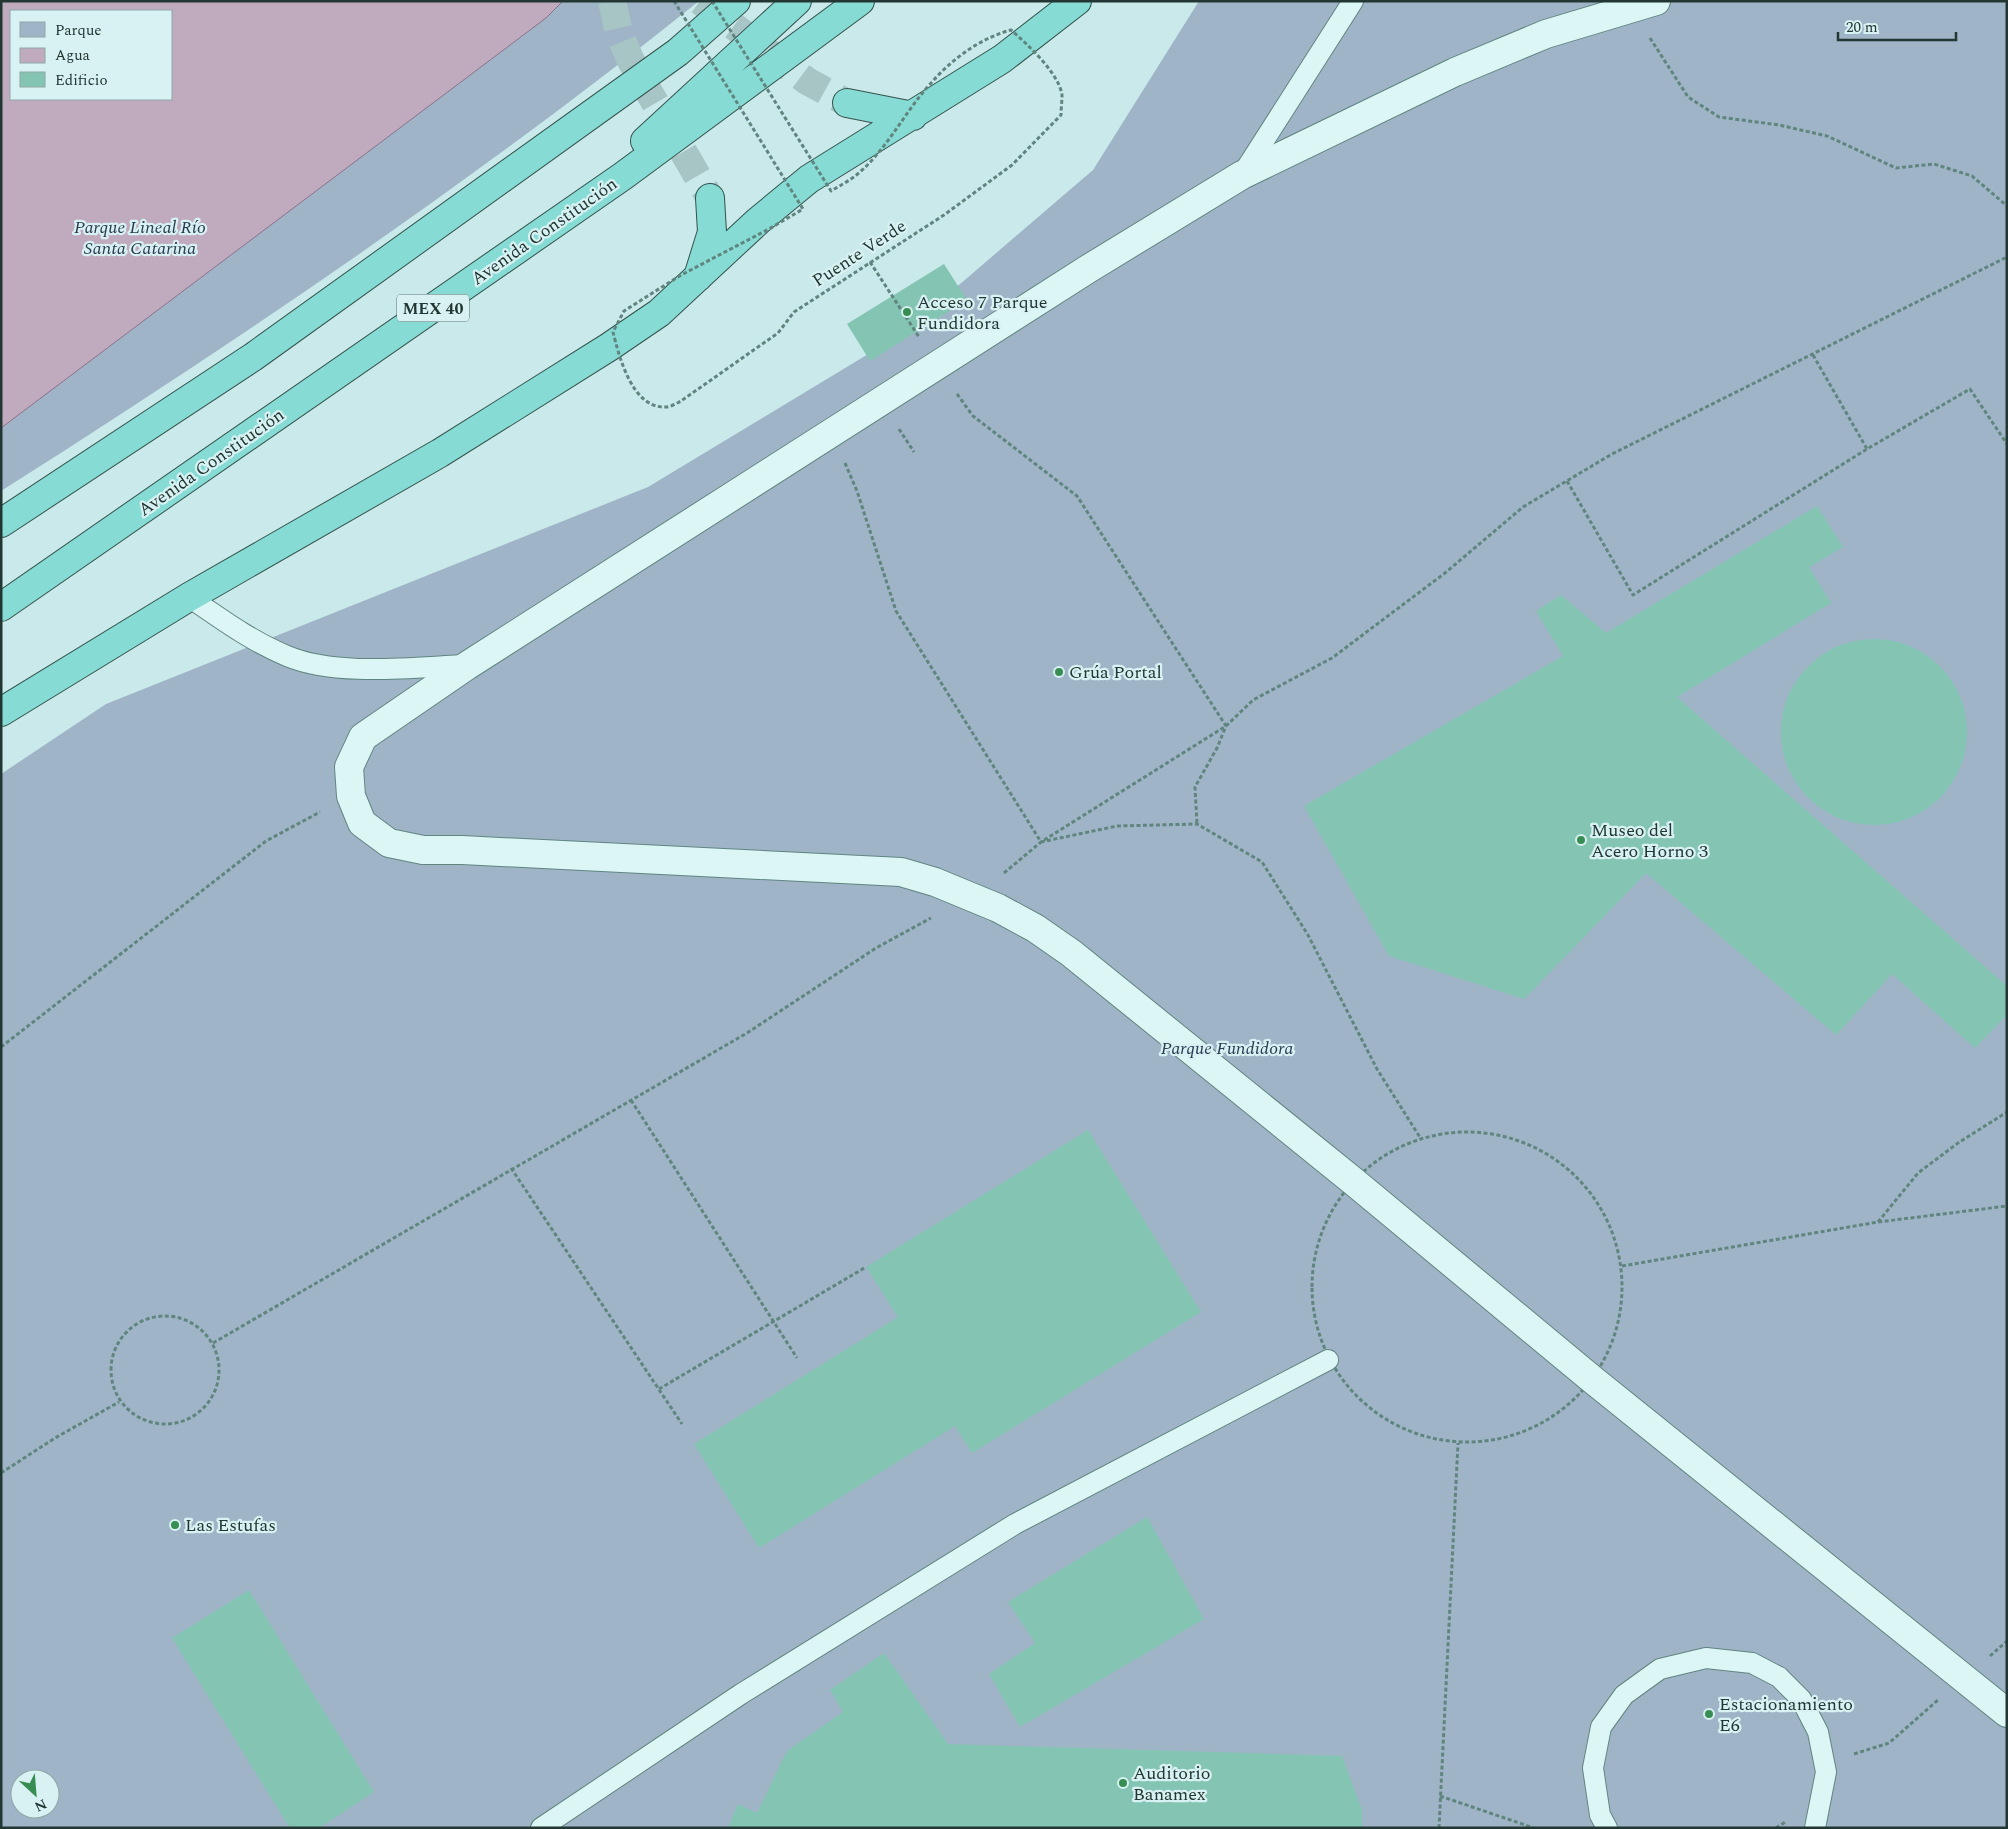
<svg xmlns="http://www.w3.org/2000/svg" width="2008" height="1829" font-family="Spectral,serif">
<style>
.green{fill:#9fb5c7;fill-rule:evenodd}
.water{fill:#bfaabe;stroke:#8d718b;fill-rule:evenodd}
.building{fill:#84c4b3}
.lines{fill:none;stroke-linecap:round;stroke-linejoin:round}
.trunk-tunnel{stroke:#a8c5c5;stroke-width:28;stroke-dasharray:28 14;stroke-linecap:butt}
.service-casing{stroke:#60857f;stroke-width:22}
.pedestrian-casing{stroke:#60857f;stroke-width:30}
.trunk-casing{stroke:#34534c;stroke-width:30}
.path{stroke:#60857f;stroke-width:3;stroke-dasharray:4 2.5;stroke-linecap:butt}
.service{stroke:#dcf5f5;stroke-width:20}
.pedestrian{stroke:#dcf5f5;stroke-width:28}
.trunk{stroke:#86dbd5;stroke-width:28}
.path-bridge{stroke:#60857f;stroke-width:3;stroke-dasharray:4 2.5;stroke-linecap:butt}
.poi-dot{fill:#378d52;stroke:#d8f1f2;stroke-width:2}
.labels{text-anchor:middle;stroke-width:4.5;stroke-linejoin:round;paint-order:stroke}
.shield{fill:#d8f1f2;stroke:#596f6c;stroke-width:1}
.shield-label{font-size:16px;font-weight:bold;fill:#223733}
.park-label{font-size:18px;font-style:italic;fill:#2b3b51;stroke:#d8f1f2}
.street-label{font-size:18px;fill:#223733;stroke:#d8f1f2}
.poi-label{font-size:18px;fill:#223733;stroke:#d8f1f2;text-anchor:start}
</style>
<rect width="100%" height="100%" fill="#cae9ea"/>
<path class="green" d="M1,1H699C477,179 241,339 1,491ZM11,11H171V99H11Z
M1199,1H2007V1828H1V774L106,704L648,487L903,333L1093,170ZM20,1779H50V1809H20Z"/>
<path class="water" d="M1,1H563L546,18L1,428ZM11,11H171V99H11Z"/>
<path class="building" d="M944,264L967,300L870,361L847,324Z
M1817,506L1843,547L1809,567L1831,603L1677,697L2007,986V1015L1975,1048L1892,974L1836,1035L1646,873L1524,999L1389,956L1304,806L1563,656L1536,611L1561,595L1606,633Z
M1781 732a93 93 0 1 1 186 0a93 93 0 1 1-186 0Z
M1088,1130L1201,1312L972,1453L955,1426L759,1548L694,1444L898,1317L866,1267Z
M1147,1517L1204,1619L1020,1727L989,1674L1035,1643L1008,1602Z
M249,1590L374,1792L319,1828H290L172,1638Z
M884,1653L948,1744L1342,1756L1362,1810V1828H728L738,1804L757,1813L787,1751L843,1712L830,1690Z"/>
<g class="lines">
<path class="trunk-tunnel" d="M612,1L619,33L631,61L710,198
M700,1L807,81L847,103"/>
<g class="service-casing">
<path id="service" d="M1242,175L1353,1
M189,597C221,619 251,641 287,656C337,677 414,667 468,665
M541,1828L741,1694L1015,1524L1328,1360
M1607,1828L1600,1815L1593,1768L1601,1727L1624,1695L1660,1669L1706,1658L1752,1663L1779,1677L1801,1699L1818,1732L1826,1772L1815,1828"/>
</g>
<g class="pedestrian-casing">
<path id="pedestrian" d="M1656,1L1546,34L1455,72L1242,175L1088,269L468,665L363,737L349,767L351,796L362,823L389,843L423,850H462L901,872L935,882L998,908L1035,928L1071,953L1353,1181L1593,1380L2007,1713"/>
</g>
<g class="trunk-casing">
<path id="trunk" d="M847,103L913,116
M645,141L797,1
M698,277L712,232L710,198
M1,523L253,357L678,52L736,1
M1,607L623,176L860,1
M1,712L189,597L440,453L609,347L659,313L758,221L809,179L1002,59L1077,1"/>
</g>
<path class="path" d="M1650,38L1688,97L1719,117L1779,125L1827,136L1896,168L1934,164L1972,176L2007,206
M870,262L919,337
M1813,355L1867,449
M957,394L973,416L1077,496L1226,726L1217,748L1195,787L1197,824
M899,429L914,452
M845,463L857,491L896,611L1041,842L1117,826L1197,824L1262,862L1308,935L1377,1069L1421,1139
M1567,481L1633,595L1867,449L1970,389L2007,444
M1004,873L1041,842L1226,726L1253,700L1332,658L1445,573L1523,507L1612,454L2007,257
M1,1047L266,841L320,812
M631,1100L797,1358
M1312 1287a155 155 0 1 1 310 0a155 155 0 1 1-310 0Z
M511,1168L682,1424
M1878,1222L1918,1173L1958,1143L2007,1112
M1622,1266L1878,1222L2007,1206
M111 1370a54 54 0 1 1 108 0a54 54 0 1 1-108 0Z
M213,1343L747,1033L876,948L931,918
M659,1389L866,1267
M1,1473L55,1438L119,1402
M1990,1656L2007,1641
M1854,1754L1889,1743L1938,1700
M1440,1796L1534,1828
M1439,1828L1458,1443
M1776,1828L1785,1822"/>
<use href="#service" class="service"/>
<use href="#pedestrian" class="pedestrian"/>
<use href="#trunk" class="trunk"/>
<path class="path-bridge" d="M674,1L803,209L769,229L681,275L624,311L613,332C619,356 632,409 666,407C671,407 677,403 681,401L778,333L794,312L944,215L1012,165L1061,115C1061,109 1062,102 1062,95C1059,73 1027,44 1011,30C981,38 953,58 932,82C904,112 887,151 854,177C847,182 839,186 831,191L712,1"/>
</g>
<g class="poi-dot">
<circle cx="907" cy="312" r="5"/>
<circle cx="1059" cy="672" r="5"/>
<circle cx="1581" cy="840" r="5"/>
<circle cx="175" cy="1525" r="5"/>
<circle cx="1709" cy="1714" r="5"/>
<circle cx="1123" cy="1783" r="5"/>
</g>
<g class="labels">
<rect class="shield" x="397" y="294.5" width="72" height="27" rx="4"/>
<g class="shield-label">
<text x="433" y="314">MEX 40</text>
</g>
<g class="park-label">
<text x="140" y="233">Parque Lineal Río<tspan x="140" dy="21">Santa Catarina</tspan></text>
<text x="1227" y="1054">Parque Fundidora</text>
</g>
<g class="street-label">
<text transform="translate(544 231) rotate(-35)" y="6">Avenida Constitución</text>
<text transform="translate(859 253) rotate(-33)" y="6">Puente Verde</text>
<text transform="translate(211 462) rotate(-35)" y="6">Avenida Constitución</text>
</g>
<g class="poi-label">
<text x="917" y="308">Acceso 7 Parque<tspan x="917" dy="21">Fundidora</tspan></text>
<text x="1069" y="678">Grúa Portal</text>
<text x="1591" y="836">Museo del<tspan x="1591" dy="21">Acero Horno 3</tspan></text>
<text x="185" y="1531">Las Estufas</text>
<text x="1719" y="1710">Estacionamiento<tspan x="1719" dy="21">E6</tspan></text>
<text x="1133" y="1779">Auditorio<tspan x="1133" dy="21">Banamex</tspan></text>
</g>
</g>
<rect width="2008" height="1829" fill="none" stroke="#223733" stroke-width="5"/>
<rect x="10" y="10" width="162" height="90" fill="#d8f1f2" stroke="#8fa7a6"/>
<rect x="20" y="22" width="25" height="15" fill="#9fb5c7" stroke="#8fa7a6"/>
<text x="55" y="35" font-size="15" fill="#223733">Parque</text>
<rect x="20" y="48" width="25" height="15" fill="#bfaabe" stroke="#8fa7a6"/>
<text x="55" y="60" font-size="15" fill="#223733">Agua</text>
<rect x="20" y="72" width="25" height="15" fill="#84c4b3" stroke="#8fa7a6"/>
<text x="55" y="85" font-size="15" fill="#223733">Edificio</text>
<g transform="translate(35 1794) rotate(154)"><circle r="24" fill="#d8f1f2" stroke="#8fa7a6"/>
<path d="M0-4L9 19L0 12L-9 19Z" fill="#378d52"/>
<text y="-8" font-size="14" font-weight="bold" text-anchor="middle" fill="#223733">N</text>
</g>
<path d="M1838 32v8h118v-8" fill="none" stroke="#223733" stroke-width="2.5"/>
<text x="1846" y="32" font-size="15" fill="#223733" stroke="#d8f1f2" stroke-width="4" paint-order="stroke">20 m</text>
</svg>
